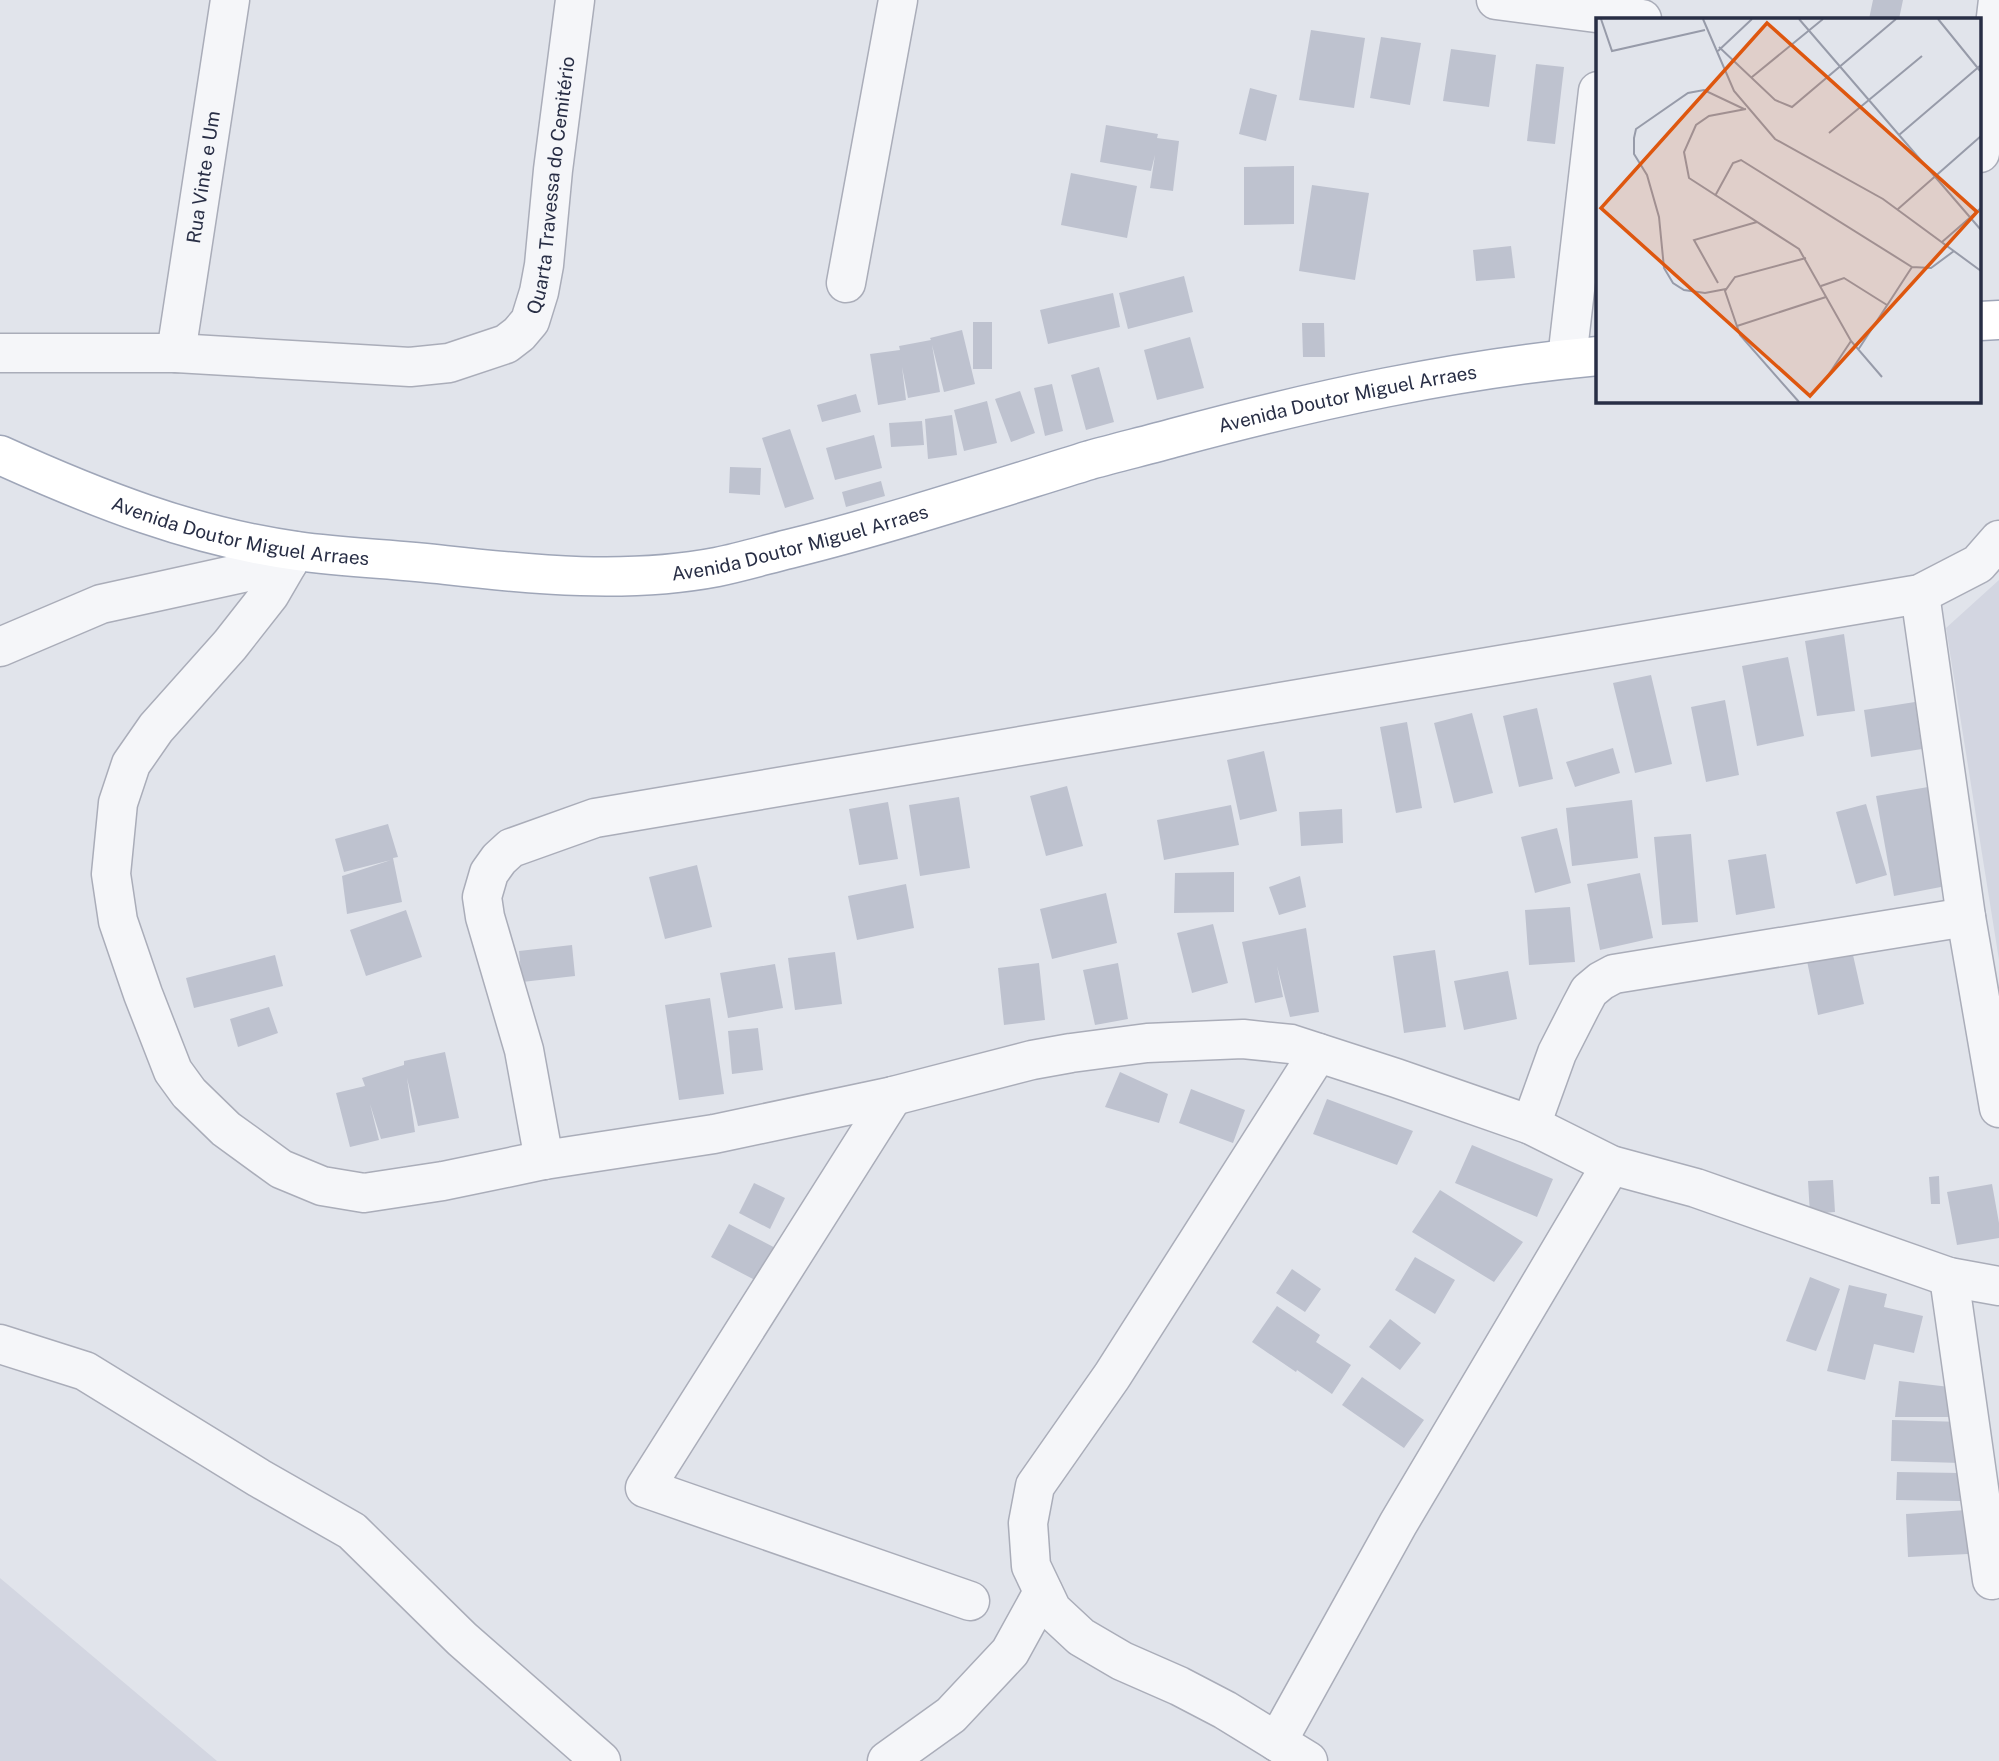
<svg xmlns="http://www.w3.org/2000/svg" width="1999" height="1761" font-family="'Public Sans',sans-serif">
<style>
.built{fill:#d3d6e1}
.building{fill:#bec2cf}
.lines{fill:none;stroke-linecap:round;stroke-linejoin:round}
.minor-casing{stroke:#aaadb9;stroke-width:41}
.major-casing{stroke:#9fa6b8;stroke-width:41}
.minor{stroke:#f5f6f9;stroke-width:38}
.major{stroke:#fff;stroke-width:38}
.labels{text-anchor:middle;stroke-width:7;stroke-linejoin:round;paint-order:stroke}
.street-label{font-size:19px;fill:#282e45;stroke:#f1f3f8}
.inset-road{fill:none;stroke:#979ba9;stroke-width:2}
.view{fill:#de570f;fill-opacity:0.15;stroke:#de570f;stroke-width:3.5}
.inset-edge{fill:none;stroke:#282e45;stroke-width:3.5}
</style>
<rect width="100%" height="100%" fill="#e1e4eb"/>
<path class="built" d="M1999,580V960L1946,628Z
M0,1578L217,1761H0Z"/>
<path class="building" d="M1873,0H1903L1899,19H1869Z
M1311,30L1365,38L1354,108L1299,100Z
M1381,37L1421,43L1410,105L1370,98Z
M1451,49L1496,55L1489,107L1443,101Z
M1536,64L1564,67L1555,144L1527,141Z
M1250,88L1277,95L1266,141L1239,134Z
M1106,125L1158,134L1157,138L1179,141L1173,191L1150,188L1155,155L1151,171L1100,162Z
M1294,166V224L1244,225V167Z
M1071,173L1137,186L1127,238L1061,225Z
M1312,185L1369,193L1355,280L1299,271Z
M1511,246L1515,278L1476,281L1473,250Z
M1184,276L1193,312L1128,329L1119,293Z
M1113,293L1120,327L1048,344L1040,310Z
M973,322H992V369H973Z
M1302,323H1324L1325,357H1303Z
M962,330L975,384L944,392L932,345L940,392L908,398L902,367L906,400L878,405L870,354L900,350L899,346L931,340L930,338Z
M1190,337L1204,388L1157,400L1144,350Z
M1099,367L1114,422L1086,430L1071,375Z
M1052,384L1063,431L1045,436L1034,388Z
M1020,391L1035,433L1011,442L995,399Z
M856,394L861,412L822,422L817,405Z
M987,401L997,443L964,451L954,410Z
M952,415L957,455L928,459L925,419Z
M922,421L924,445L891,447L889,423Z
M790,429L814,499L785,508L762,438Z
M874,435L882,468L835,480L826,448Z
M730,467L761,468L760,495L729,493Z
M881,481L885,496L846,507L842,492Z
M1844,634L1855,711L1817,716L1805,641Z
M1788,657L1804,736L1757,746L1742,666Z
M1651,675L1672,764L1635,773L1613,683Z
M1725,700L1739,775L1706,782L1691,707Z
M1915,702L1922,749L1871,757L1864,710Z
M1537,708L1553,779L1519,787L1503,716Z
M1472,713L1493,793L1454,803L1434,723Z
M1407,722L1422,808L1396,813L1380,727Z
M1613,748L1620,773L1575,787L1566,762Z
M1264,751L1277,811L1240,820L1227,760Z
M1067,786L1083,846L1046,856L1030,796Z
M1928,787L1946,886L1894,896L1876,796Z
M959,797L970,868L920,876L909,805Z
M1632,800L1638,858L1572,866L1566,808Z
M888,802L898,859L859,865L849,809Z
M1866,804L1887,875L1856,884L1836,812Z
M1231,805L1239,845L1164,860L1157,820Z
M1342,809L1343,843L1301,846L1299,812Z
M388,824L398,857L393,858L402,902L347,914L342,876L391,860L344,872L335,839Z
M1557,828L1571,883L1535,893L1521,837Z
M1691,834L1698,922L1662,925L1654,837Z
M1766,854L1775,908L1736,915L1728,860Z
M697,865L712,927L665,939L649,877Z
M1234,872V912L1174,913L1175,873Z
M1640,873L1653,938L1600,950L1587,884Z
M1300,876L1306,907L1279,915L1269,887Z
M906,884L914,928L857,940L848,896Z
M1106,893L1117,943L1052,959L1040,909Z
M1570,907L1575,962L1529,965L1525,910Z
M406,910L422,957L366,976L350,930Z
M1213,924L1228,983L1192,993L1177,933Z
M1306,928L1319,1012L1290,1017L1277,966L1283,997L1255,1003L1242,942Z
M572,945L575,976L522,982L519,951Z
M1851,946L1864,1004L1818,1015L1806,956Z
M1435,950L1446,1027L1404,1033L1393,956Z
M835,952L842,1004L795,1010L788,958Z
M275,955L283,986L194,1008L186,978Z
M1039,963L1045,1020L1004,1025L998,968Z
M1118,963L1128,1019L1095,1025L1083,970Z
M775,964L783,1008L728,1018L720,973Z
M1508,971L1517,1019L1464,1030L1454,981Z
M710,998L724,1094L679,1100L665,1005Z
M269,1007L278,1033L238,1047L230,1019Z
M758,1028L763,1070L732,1074L728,1031Z
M445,1052L459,1118L418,1126L407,1078L415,1132L381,1139L370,1104L379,1140L350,1147L336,1093L365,1086L362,1078L404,1065V1061Z
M1120,1072L1168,1094L1159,1123L1105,1107Z
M1191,1089L1245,1110L1233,1143L1179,1123Z
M1327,1099L1413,1131L1397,1165L1313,1134Z
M1472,1145L1553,1179L1537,1217L1455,1183Z
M1939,1176L1940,1204H1931L1929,1177Z
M1833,1180L1835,1212L1810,1214L1808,1181Z
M754,1183L785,1198L770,1229L739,1213Z
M1992,1184L1999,1223V1238L1957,1245L1947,1192Z
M1440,1190L1523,1242L1494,1282L1412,1232Z
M729,1224L787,1254L770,1288L711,1257Z
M1415,1257L1455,1280L1435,1314L1395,1290Z
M1292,1269L1321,1289L1305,1312L1276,1293Z
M1810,1277L1840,1289L1816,1351L1786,1341Z
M1849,1285L1887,1294L1884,1307L1923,1316L1914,1353L1874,1344L1865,1380L1827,1371Z
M1277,1306L1320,1335L1316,1342L1351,1365L1332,1394L1297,1370L1296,1372L1252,1342Z
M1390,1319L1421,1343L1400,1370L1369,1347Z
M1362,1377L1424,1420L1404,1448L1342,1405Z
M1899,1381L1958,1388L1953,1417H1895Z
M1892,1420L1963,1422L1961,1463L1891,1461Z
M1897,1472L1961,1473L1960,1501L1896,1500Z
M1967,1510L1968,1554L1908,1557L1906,1514Z"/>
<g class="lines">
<g class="minor-casing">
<g id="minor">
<path d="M1496,0L1642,19"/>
<path d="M1980,153L1998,0"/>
<path d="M846,283L898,0"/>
<path id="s1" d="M0,353H176L410,367L449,363L506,344L519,334L530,321L539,292L544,265L553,170L575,0"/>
<path id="s2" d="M176,353L230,0"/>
<path d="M1567,359L1598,91"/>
<path d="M295,551L270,594L230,645L156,728L131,764L118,803L111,874L118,921L143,994L173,1071L189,1093L226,1129L281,1169L322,1186L364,1193L443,1181L544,1160L714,1134L893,1096L1032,1060L1071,1053L1147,1043L1243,1039L1291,1044L1396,1078L1531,1125L1611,1165L1696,1188L1949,1277L1999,1286"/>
<path d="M1920,594L1966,917L1999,1108"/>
<path d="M0,647L101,604L288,563"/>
<path d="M893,1096L645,1488L970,1601"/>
<path d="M1531,1125L1557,1053L1581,1006L1589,991L1601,981L1614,974L1966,917"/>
<path d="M544,1160L524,1050L485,917L482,897L489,873L499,859L511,848L595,818L1920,594L1978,564L1999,540"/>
<path d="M1949,1277L1992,1580"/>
<path d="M0,1344L85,1371L259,1478L352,1531L462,1639L601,1761"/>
<path d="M1277,1742L1398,1524L1611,1165"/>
<path d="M887,1761L951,1715L1010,1652L1043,1592"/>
<path d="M1308,1761L1225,1710L1179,1686L1122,1661L1081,1637L1052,1610L1031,1566L1028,1523L1035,1486L1112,1376L1318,1053"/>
</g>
</g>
<g class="major-casing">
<g id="major">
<path d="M1980,321L1999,320"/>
<path id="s3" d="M0,455C95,498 193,537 297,551C346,558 396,559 445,565C534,575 628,584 717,567C741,562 765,555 789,549C890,524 990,491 1090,460C1119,452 1148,445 1177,437C1315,400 1456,369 1598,356"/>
</g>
</g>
<use href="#minor" class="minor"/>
<use href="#major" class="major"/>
</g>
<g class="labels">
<g class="street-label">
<text dy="7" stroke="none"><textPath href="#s2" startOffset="178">Rua Vinte e Um</textPath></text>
<text dy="7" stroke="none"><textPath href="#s1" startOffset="681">Quarta Travessa do Cemitério</textPath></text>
<text dy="7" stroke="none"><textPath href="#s3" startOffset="1388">Avenida Doutor Miguel Arraes</textPath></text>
<text dy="7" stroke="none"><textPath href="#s3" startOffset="254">Avenida Doutor Miguel Arraes</textPath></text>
<text dy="7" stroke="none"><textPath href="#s3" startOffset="821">Avenida Doutor Miguel Arraes</textPath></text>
</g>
</g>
<g transform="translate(1596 18)">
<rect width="385" height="385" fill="#e1e4eb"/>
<path class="inset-road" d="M5,1L16,33L109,12M107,1L138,73L179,121L287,181L385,253M203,1L385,212M342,1L385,54M123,29L179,82L196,89L300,1M122,33L156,1M156,59L227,1M150,91L113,98L100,107L88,134L93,160L203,231L255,323L286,359M233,115L326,38M303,117L385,47M119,178L137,145L145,142L316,249L335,250L358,233M302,191L385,118M346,224L385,190M122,265L98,222L161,204M225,268L248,260L291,287M130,271L109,275L88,272L77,265L68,250L63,199L51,157L38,136V120L40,111L92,75L108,72L148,91M141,308L230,279M262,332L316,249M231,359L255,323M203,384L144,317L129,273L139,259L210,240"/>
<path class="view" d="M171,5L381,194L214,378L5,190Z"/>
<rect width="385" height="385" class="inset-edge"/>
</g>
</svg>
